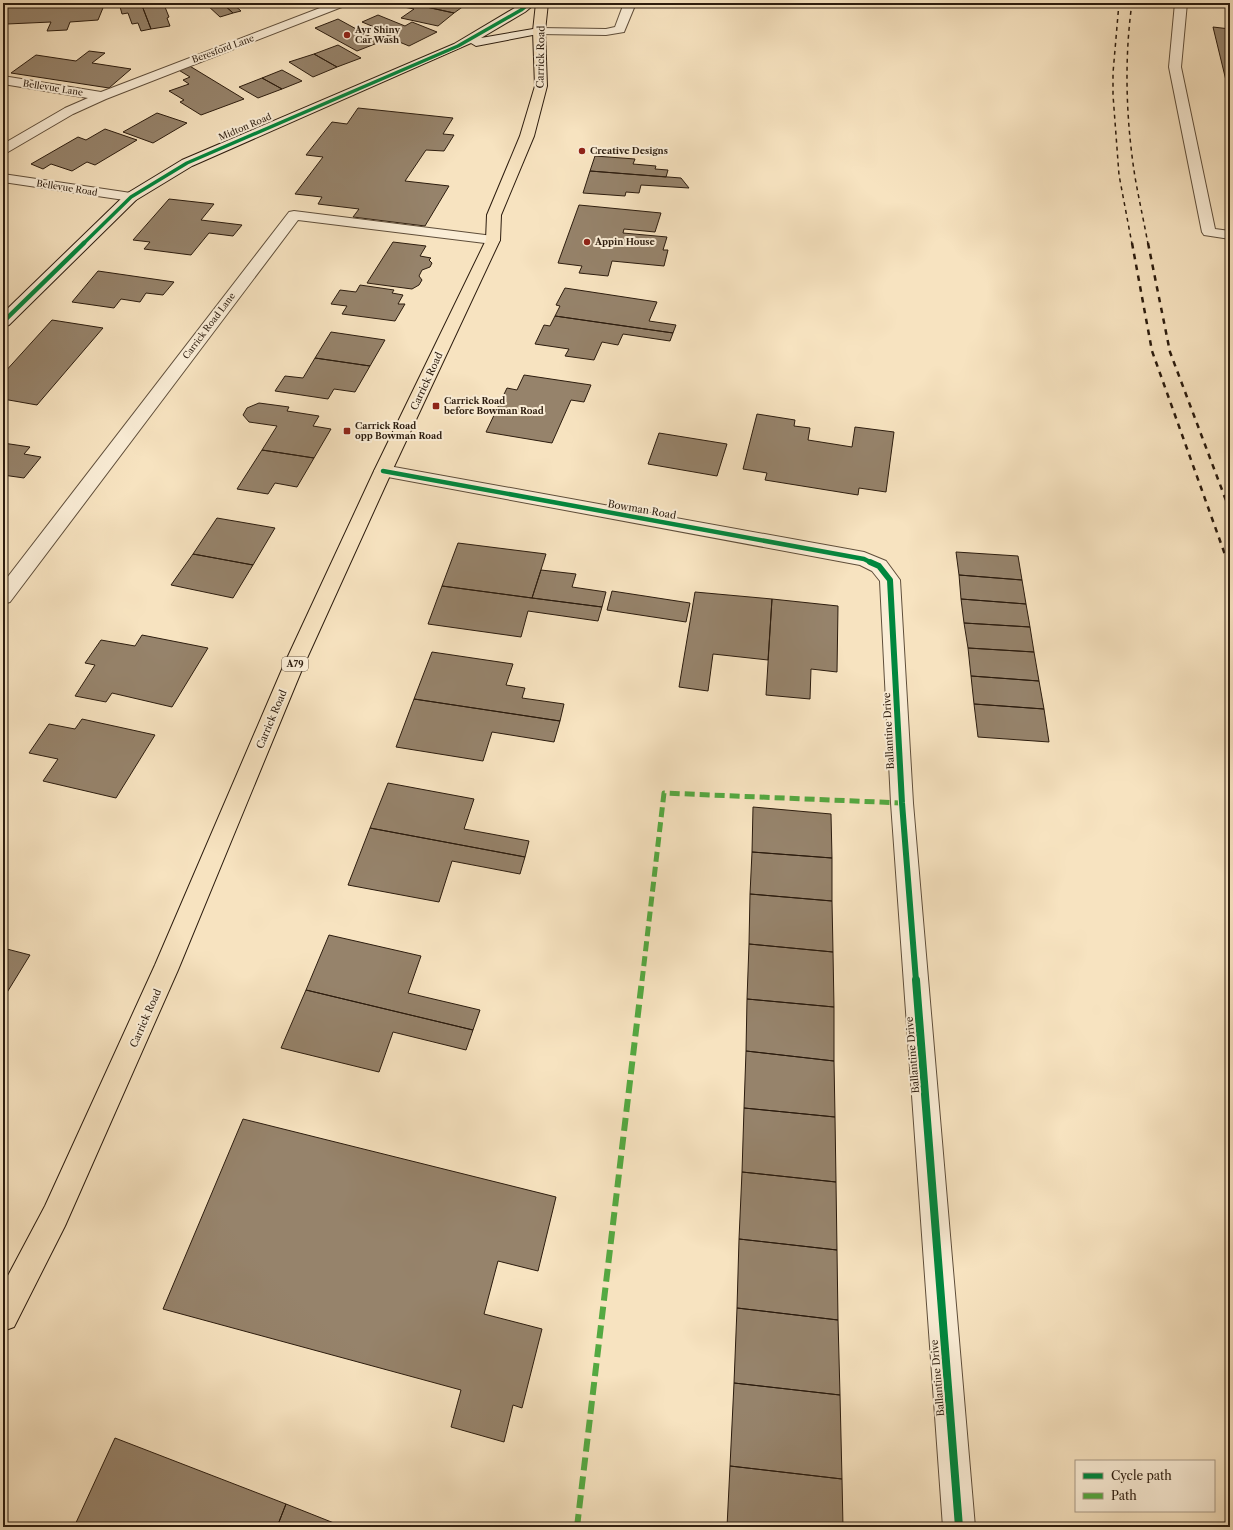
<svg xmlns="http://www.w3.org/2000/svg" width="1233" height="1530" font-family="'Libre Caslon Text',serif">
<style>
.building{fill:#96836b;stroke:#2c1c0e}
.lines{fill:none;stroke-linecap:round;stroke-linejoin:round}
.lane-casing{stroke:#5f4e3a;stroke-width:2}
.street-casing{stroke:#5f4e3a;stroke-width:2}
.secondary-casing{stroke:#2c1c0e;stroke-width:2}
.primary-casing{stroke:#2c1c0e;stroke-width:2}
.lane{fill:#faedd6;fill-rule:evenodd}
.street{fill:#faedd6;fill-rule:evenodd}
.secondary{fill:#faedd6;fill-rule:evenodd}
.primary{fill:#f7e3c0;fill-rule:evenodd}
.rail-far2{stroke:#2c1c0e;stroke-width:1.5;stroke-dasharray:4 4;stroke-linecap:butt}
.rail-far1{stroke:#2c1c0e;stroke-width:2.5;stroke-dasharray:5.5 5.5;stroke-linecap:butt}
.rail{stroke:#2c1c0e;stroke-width:3;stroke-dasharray:7 7;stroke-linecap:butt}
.quiet-far1{stroke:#54a941;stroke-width:5;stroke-dasharray:10 5;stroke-linecap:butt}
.quiet{stroke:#54a941;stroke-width:6;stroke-dasharray:13 6;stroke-linecap:butt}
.cycleway-far3-casing{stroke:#faedd6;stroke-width:5}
.cycleway-far2-casing{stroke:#faedd6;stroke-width:6}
.cycleway-far1-casing{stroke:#faedd6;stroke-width:8}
.cycleway-casing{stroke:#faedd6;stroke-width:10}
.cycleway-far3{stroke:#00873e;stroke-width:3.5}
.cycleway-far2{stroke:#00873e;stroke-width:4.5}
.cycleway-far1{stroke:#00873e;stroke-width:6}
.cycleway{stroke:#00873e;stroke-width:8}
.poi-dot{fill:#8f2418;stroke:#faedd6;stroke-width:1.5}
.labels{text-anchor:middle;stroke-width:4;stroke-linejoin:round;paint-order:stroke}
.far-poi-label{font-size:9px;font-weight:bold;fill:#2c1c0e;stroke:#faedd6;text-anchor:start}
.far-street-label{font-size:9px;fill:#2c1c0e;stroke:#faedd6}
.shield{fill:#faedd6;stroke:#6a5b4a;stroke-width:1}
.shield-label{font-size:9px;font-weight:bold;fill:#2c1c0e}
.street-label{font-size:10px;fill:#2c1c0e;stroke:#faedd6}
</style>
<rect width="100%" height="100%" fill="#f7e3c0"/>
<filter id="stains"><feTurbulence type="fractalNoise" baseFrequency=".005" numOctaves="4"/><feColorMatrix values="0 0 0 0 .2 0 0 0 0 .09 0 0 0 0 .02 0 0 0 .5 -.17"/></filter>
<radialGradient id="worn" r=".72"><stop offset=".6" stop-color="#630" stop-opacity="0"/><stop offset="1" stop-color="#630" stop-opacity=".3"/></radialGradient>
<path class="building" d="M3,3H105L98,20L70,22L67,30L47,31L51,22L7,24L3,31Z
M119,3H141L151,29L141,31L138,23L132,24L128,13L122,14Z
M141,3H173L174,6L165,7L169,17L167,18L170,26L151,29Z
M189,3H222L233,13L220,17L206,4L194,7Z
M222,3H232L241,11L233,13Z
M389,3H408L454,13L438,26L401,18L414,9L388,4Z
M408,3H468L454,13Z
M574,3H603L602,7L573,6Z
M378,15L405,26L412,22L437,32L409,46L385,36L391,34L362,22Z
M338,19L380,42L357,51L315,28Z
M1213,27L1230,29V97Z
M338,45L361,58L337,67L314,54Z
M89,51L105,53L92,63L131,69L109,88L11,73L36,55L76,61Z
M314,54L337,67L313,77L289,62Z
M188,65L244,99L201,115L180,102L184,100L169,91L189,84L183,80L190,77L177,69Z
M282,70L302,81L282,89L262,78Z
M262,78L282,89L258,98L239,87Z
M358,108L453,118L443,134L454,135L444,151L426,150L405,181L449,186L425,226L353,217L359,209L318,204L322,197L295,194L323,157L306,155L332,122L347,124Z
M157,113L187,123L153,143L123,132Z
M105,129L137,140L95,165L87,162L72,171L51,164L43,169L31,164L78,137L86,140Z
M595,156L635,159L633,164L656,166L655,169L668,170L666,177L590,171Z
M590,171L681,178L689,188L641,185L639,193L626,192L625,196L583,193Z
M169,199L214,204L201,220L242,225L233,236L209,233L191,255L144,249L150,242L133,240Z
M579,205L661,213L655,232L624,229L623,233L667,237L663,250H668L664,266L612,261L608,276L579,273L582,266L558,263Z
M393,242L426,246L420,256L431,258L429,260L432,263L430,267L422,270L419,276L422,280L419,285L412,289L367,283Z
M98,271L174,282L163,295L146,293L140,302L121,299L114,308L72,302Z
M360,285L394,290L392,293L403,295L398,304H405L395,321L342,314L347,306L331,304L340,290L356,292Z
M565,288L657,302L649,321L676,325L673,333L555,316L560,306L556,305Z
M555,316L673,333L670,341L623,334L618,345L602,342L594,360L565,356L569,349L535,344L544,325L550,326Z
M52,320L103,328L37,405L3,399V374Z
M331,332L385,340L370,366L315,358Z
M315,358L370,366L355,392L334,389L328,399L275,391L285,376L303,378Z
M524,375L591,385L584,402L571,400L552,443L486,432L507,388L517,390Z
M259,403L289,407L287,411L319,416L313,426L331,429L314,458L262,450L277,426L249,422L243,415L247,408Z
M757,414L795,420L794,426L810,428L808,440L852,447L855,427L894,432L886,492L859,488L858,495L765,480L767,473L743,469Z
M659,433L727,444L717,476L648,464Z
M3,443L30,447L24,454L41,457L24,478L3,475Z
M262,450L314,458L297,487L275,483L268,494L237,489Z
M217,518L275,528L253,565L193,554Z
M458,543L546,554L532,598L442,586Z
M956,552L1018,556L1022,580L959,575Z
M193,554L253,565L233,598L171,585Z
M541,570L576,574L572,587L606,592L602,607L532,598Z
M959,575L1022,580L1026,604L961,599Z
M442,586L532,598L602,607L598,621L528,611L521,637L428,624Z
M612,591L690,603L686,622L607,610Z
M695,592L772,599L768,660L713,654L708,691L679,687Z
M772,599L838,606L837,672L811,669L810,699L766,695Z
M961,599L1026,604L1030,627L964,623Z
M964,623L1030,627L1034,652L968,648Z
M142,635L208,648L172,707L112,693L106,702L75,696L95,665L85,663L101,640L135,646Z
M968,648L1034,652L1039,681L971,676Z
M432,652L513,664L506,685L525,688L522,698L564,704L560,721L414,699Z
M971,676L1039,681L1044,709L974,704Z
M414,699L560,721L554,742L492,732L483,761L396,747Z
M974,704L1044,709L1049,742L978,737Z
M82,719L155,735L116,798L43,781L58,759L29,753L49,724L75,729Z
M388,783L474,799L464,829L529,841L525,857L370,828Z
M753,807L831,814L832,858L752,852Z
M370,828L525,857L520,874L452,861L439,902L348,885Z
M752,852L832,858V901L750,894Z
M750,894L832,901L833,952L749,944Z
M329,935L421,956L408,993L480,1010L473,1030L306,990Z
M749,944L833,952L834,1007L747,999Z
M3,948L30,955L3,999Z
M306,990L473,1030L466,1050L393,1032L379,1072L281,1048Z
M747,999L834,1007V1061L746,1051Z
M746,1051L834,1061L835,1117L744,1108Z
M744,1108L835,1117L836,1182L742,1172Z
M243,1119L556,1197L538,1271L498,1261L484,1314L542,1329L522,1408L513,1405L504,1442L451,1427L461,1390L163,1309Z
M742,1172L836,1182L837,1250L739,1239Z
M739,1239L837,1250L838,1320L737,1308Z
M737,1308L838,1320L840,1395L734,1383Z
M734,1383L840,1395L842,1479L730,1466Z
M115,1438L286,1504L277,1527H74Z
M730,1466L842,1479L843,1527H727Z
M286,1504L344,1527H277Z"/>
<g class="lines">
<g class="lane-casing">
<path id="lane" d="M333,3H349L347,5L106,99L73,114L8,152L3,153V144L65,108L88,98L3,84V76L101,92Z
M624,3H636L624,32L606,35L539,34L535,33L533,31L535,29L539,28L606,29L615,27Z
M1175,3H1187L1181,67L1215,229L1230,231V239L1204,235L1202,232L1169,67Z
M294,211L493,236L498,237L500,240L498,243L493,244L298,220L10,602L3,604V583L289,212Z"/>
</g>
<g class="street-casing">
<path id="street" d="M3,174L131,193L136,194L138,197L136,200L131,201L3,182Z
M383,465L864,552L886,561L900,580L913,803L975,1527H943L891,803L880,581L872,571L860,565L377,475L374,471L377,467Z"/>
</g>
<g class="secondary-casing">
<path id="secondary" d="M523,3H536L525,12L481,38L539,28L543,29L545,31L543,33L476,46L471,43L192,166L136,200L9,325L3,327V313L126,194L182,160L454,44Z"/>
</g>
<g class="primary-casing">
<path id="primary" d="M536,3H548L545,31L547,86L534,136L501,215L500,240L392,471L303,667L178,970L65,1226L14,1327L3,1331V1285L45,1206L155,965L283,667L374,471L486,240L487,215L520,136L535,86L533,31Z"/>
</g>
<use href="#lane" class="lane"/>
<use href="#street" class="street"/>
<use href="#secondary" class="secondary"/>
<use href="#primary" class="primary"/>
<path class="rail-far2" d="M1119,3L1113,73V95L1119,175L1132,244
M1132,3C1124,60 1126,120 1135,177C1139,200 1144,222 1148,244"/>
<path class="rail-far1" d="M1132,243L1152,351L1228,563
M1148,243L1170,352L1230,511"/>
<path class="rail" d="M1227,562L1230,569"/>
<path class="quiet-far1" d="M642,981L664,793L902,803"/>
<path class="quiet" d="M577,1527L642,980"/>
<g class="cycleway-far3-casing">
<path id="cycleway-far3" d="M83,244L131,197L187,163L458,46L521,10L530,3"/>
</g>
<g class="cycleway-far2-casing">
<path id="cycleway-far2" d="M3,322L84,243
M383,471L864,559L872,563"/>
</g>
<g class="cycleway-far1-casing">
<path id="cycleway-far1" d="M870,562L879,566L890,580L902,803L916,981"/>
</g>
<g class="cycleway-casing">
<path id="cycleway" d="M916,980L959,1527"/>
</g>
<use href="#cycleway-far3" class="cycleway-far3"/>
<use href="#cycleway-far2" class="cycleway-far2"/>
<use href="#cycleway-far1" class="cycleway-far1"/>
<use href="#cycleway" class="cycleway"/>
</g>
<g class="poi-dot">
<circle cx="347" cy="35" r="4"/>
<circle cx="582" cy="151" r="4"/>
<circle cx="587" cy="242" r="4"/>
<rect x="432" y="402" width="8" height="8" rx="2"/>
<rect x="343" y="427" width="8" height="8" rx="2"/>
</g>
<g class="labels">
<g class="far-poi-label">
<text x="355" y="33">Ayr Shiny<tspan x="355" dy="10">Car Wash</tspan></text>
<text x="590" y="154">Creative Designs</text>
<text x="595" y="245">Appin House</text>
<text x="444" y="404">Carrick Road<tspan x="444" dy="10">before Bowman Road</tspan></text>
<text x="355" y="429">Carrick Road<tspan x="355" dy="10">opp Bowman Road</tspan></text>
</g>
<g class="far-street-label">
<text transform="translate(223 49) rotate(-20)" y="3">Beresford Lane</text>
<text transform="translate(53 88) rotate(9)" y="3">Bellevue Lane</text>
<text transform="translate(245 127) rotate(-23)" y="3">Midton Road</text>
<text transform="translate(67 188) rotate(9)" y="3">Bellevue Road</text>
<text transform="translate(209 326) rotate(-53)" y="3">Carrick Road Lane</text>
</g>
<rect class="shield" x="282" y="657" width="26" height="14" rx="3"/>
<g class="shield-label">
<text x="295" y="667">A79</text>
</g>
<g class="street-label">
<text transform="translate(540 57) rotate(-89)" y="4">Carrick Road</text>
<text transform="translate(426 381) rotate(-65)" y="4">Carrick Road</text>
<text transform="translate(642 509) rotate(10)" y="4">Bowman Road</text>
<text transform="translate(271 719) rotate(-67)" y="4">Carrick Road</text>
<text transform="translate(888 731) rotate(-93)" y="4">Ballantine Drive</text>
<text transform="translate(145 1018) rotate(-66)" y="4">Carrick Road</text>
<text transform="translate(912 1055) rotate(-95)" y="4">Ballantine Drive</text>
<text transform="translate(937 1378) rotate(-95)" y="4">Ballantine Drive</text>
</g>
</g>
<rect width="1233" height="1530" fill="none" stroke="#f7e3c0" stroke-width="16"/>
<rect x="4" y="4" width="1225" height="1522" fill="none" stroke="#2c1c0e" stroke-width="2"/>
<rect x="8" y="8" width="1217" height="1514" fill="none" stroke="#2c1c0e"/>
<rect x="1075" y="1460" width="140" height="52" fill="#faedd6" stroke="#a89986"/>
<rect x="1083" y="1473" width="20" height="6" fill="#00873e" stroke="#a89986"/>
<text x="1111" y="1480" font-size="12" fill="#2c1c0e">Cycle path</text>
<rect x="1083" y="1493" width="20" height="6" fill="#54a941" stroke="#a89986"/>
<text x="1111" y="1500" font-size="12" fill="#2c1c0e">Path</text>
<rect width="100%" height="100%" filter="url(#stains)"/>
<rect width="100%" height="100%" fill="url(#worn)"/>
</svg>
